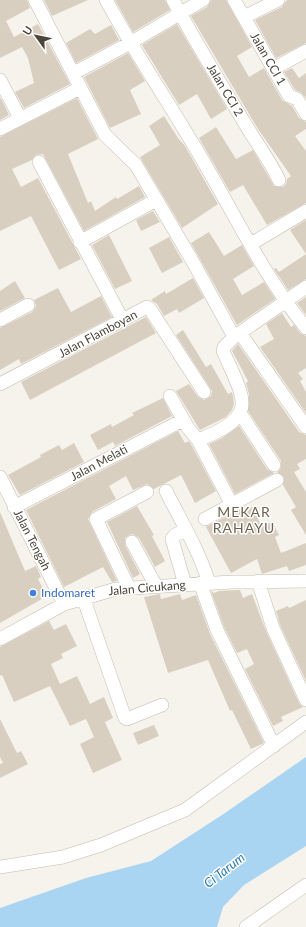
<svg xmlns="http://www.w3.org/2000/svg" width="306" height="927" font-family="Lato,sans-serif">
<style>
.water{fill:#a9d4f2}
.building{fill:#d8cfc1}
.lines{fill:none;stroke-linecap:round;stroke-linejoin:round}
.minor-casing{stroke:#c2bbae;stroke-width:14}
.minor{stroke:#fff;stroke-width:13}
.shop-dot{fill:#3f7fe0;stroke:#fff;stroke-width:1.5}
.labels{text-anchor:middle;stroke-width:3;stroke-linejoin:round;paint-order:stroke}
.street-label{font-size:12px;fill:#4b4439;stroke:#fff}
.shop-label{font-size:12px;fill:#366cbe;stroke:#fff;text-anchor:start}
.water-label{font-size:13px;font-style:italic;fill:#2e7ab2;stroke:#fff}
.quarter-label{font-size:14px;letter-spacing:1px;fill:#6e6250;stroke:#fff}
</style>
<rect width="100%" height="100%" fill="#f6f3ec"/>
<path class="water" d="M306,757V846L244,885L223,907L217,927H0V908L86,878L151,861L222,815Z"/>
<path class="building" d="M0,0H27L30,8L6,21L14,37L38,24L70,84L24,108L15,92L34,83L28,58L22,47L0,58Z
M44,0H88L52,16Z
M115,0H165L170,10L133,32Z
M211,0H226L252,47L237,56L249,77L264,68L282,100L292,106L299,118L306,122V129L295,136L306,151V203L267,225L243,185L230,192L199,138L216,127L236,159L253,150L274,186L283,187L286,184L287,179L291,176L258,129L191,16L207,7Z
M287,0H306V43L276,58L255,20L282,7Z
M177,24L227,109L211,119L197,94L179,105L142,45Z
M111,25L119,40L76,63L66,43L90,29L95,34Z
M128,53L145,81L130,90L141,114L110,128L84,77Z
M292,68L299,78L306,73V98L300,92L295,90L284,72Z
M1,98L9,115L0,120V99Z
M77,98L98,139L68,154L88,203L91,201L95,211L116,197L117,199L139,186L145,197L84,231L43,154L36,155L32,160L12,169L21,187L38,178L81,259L59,270L31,216L0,231V137Z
M164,116L178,138L185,146L218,204L182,228L140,157L160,145L149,126Z
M153,211L160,222L141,231L136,220Z
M306,220V279L288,290L274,269L276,268L279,272L306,254L290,230Z
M209,232L224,256L242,245L254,266L233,279L242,295L264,282L275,299L237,325L191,243Z
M109,235L132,281L115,289L92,245Z
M169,237L183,262L162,273L149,248Z
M193,278L204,298L179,313L177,309L164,316L157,304L151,300L165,291L166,294Z
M15,281L25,298L0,311V291Z
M58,288L71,312L101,296L112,317L21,364L19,359L0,370V328L32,312L36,306L34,300Z
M306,297V315L297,303Z
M282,313L291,327L294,325L300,333L306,336V368L298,373L303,379L300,381L306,392V413L260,347L274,339L266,324Z
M146,317L156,333L30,400L21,382Z
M183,330L206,367L211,364L228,394L232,392L233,396L234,404L232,410L226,417L200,430L176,391L189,384L198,397L204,400L211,396L212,391L176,335Z
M238,344L299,432L306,435V459L297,464L300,469L294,472L306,492V535L291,510L296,507L283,485L284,477L277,472L281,468V461L248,411L249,394L246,383L248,381L232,351Z
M163,398L172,416L115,446L113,442L98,450L90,435L111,424L112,427L134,415L132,413Z
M239,426L267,469L274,473L235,494L209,444L222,438Z
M178,431L185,443L189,441L191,444L216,491L195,503L181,475L154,489L147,484L133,490L126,476L109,486L116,499L92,512L88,519L117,581L112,582L103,567L64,587L26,510Z
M74,443L84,462L20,495L8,475L41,457L40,455L59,445L62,450Z
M137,506L154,535L152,536L165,561L155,567L139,538L133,534L129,535L125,538V545L140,574L133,578L107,522Z
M252,507L262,527L272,522L279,535L275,537L281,553L306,543V565L289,571L287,566L262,574L257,559L231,573L206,527L240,509L242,513Z
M0,512L25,571L36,566L41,577L38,579L47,596L0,623Z
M240,590L243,598L252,594L266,631L299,703L303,707L281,717L283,721L273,726L245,669L254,664L247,649L237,653L224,627L211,591L214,593L219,591Z
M160,594L161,599L180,594L182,600L196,595L210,634L264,743L251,749L232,710L230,711L224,697L208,660L168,673L144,597Z
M306,600V681L280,625L276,611L288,606L289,608Z
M49,621L54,630L66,624L77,646L61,654L63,658L51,664L60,684L77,676L90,704L104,697L113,718L105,722L122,760L93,773L80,744L94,737L86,719L70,726L50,686L14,702L2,675L0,676V647Z
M0,719L17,753L21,751L28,764L0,778V764L3,763L0,757Z
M154,725L159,736L138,745L133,733Z"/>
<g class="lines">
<g class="minor-casing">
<path id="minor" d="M35,0L105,135L136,165L193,262L234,337
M106,0C137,57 174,110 206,166C238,221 266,279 306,328
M173,0C196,43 222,86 247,127C258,145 270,161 279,180
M234,0L289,96L297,99L306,114
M244,17L278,0
M273,69L306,51
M74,73L130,43L203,0
M0,80L20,118
M0,129L80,88
M39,162L123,321
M80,242L156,200
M251,244L306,211
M0,320L28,305
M240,333L306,427
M0,384L147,307L150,309L204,392
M170,396L188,428L198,440L232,505
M240,413L274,465
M198,440C260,416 245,401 223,351L224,347L234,337L306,287
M0,477L64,604
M166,491C181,521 199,550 209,583
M14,507L183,420
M205,519L277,480
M132,542L156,586
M258,581L273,628L306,700
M200,583L217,630L274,746
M185,585L172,539L175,535L186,530
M129,588L96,519L147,492
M83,597L125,718L127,719L162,705
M0,639L64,604L116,589L232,582L306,581
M0,867L63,857L101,845L185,810L306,722
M246,927L306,885"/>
</g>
<use href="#minor" class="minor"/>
</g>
<circle class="shop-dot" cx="33" cy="593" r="4"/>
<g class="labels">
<g class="street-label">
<text transform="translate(268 59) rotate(60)" y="4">Jalan CCI 1</text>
<text transform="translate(225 90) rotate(59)" y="4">Jalan CCI 2</text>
<text transform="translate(98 334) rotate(-28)" y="4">Jalan Flamboyan</text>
<text transform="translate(99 463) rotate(-28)" y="4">Jalan Melati</text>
<text transform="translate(32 540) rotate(63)" y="4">Jalan Tengah</text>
<text transform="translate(147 588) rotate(-5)" y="4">Jalan Cicukang</text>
</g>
<g class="shop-label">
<text x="41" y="597">Indomaret</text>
</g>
<g class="water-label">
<text transform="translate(224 870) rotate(-38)" y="5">Ci Tarum</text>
</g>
<g class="quarter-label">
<text x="244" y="517">MEKAR<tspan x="244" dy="16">RAHAYU</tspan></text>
</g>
</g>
<g transform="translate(36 36) rotate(303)" stroke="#ffffff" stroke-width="3" paint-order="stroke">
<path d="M0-3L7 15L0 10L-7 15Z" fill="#4b4439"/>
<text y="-6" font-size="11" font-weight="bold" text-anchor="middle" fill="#4b4439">U</text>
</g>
</svg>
